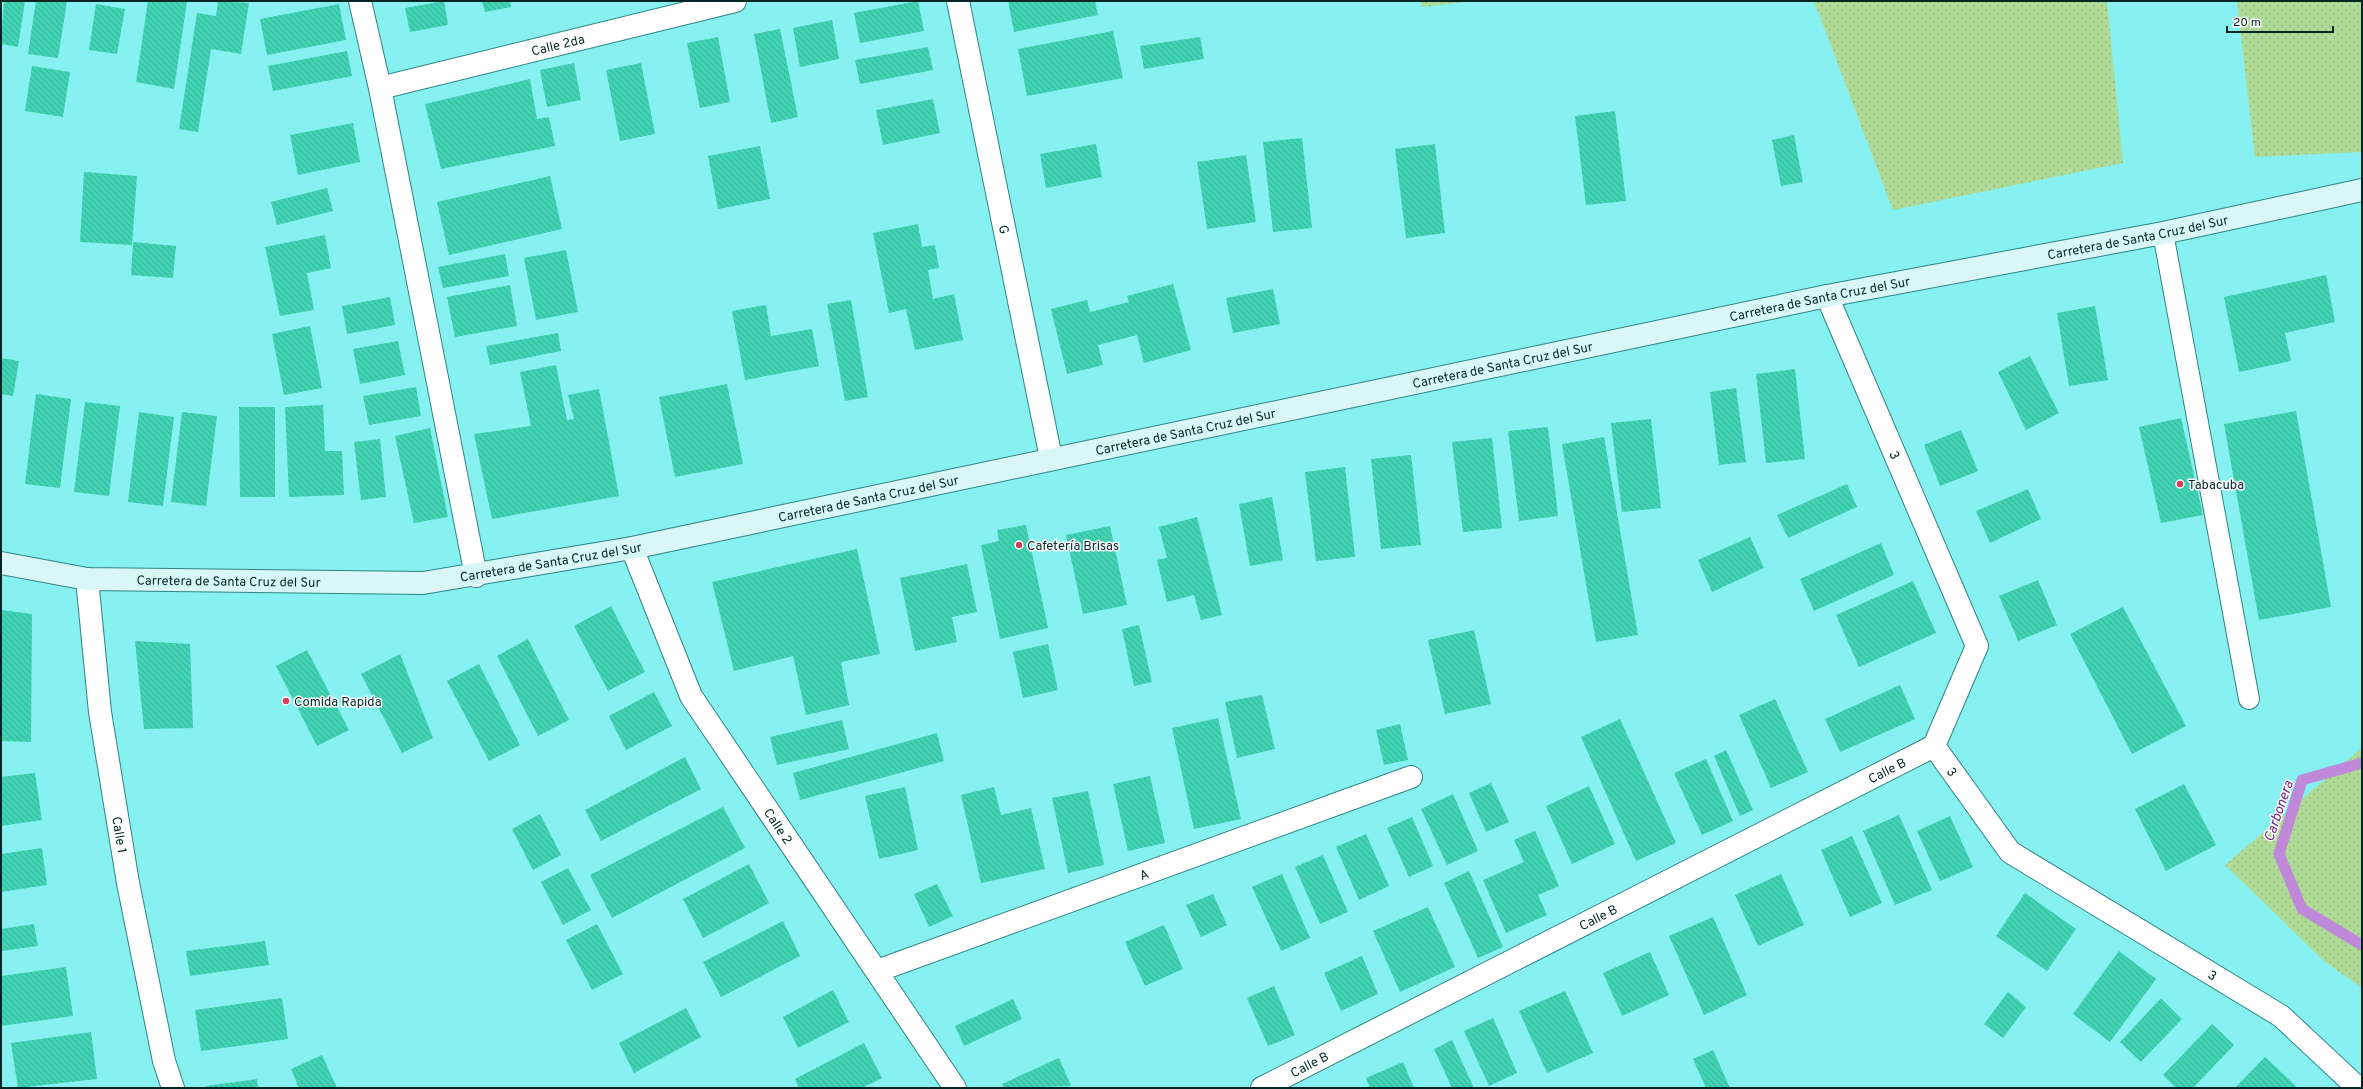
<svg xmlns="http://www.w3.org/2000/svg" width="2363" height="1089" font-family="Overpass,sans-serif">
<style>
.grass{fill:url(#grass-dots)}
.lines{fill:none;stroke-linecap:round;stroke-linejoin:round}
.stream{stroke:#c088d9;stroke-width:11}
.building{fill:url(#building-back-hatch)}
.lane-casing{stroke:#308484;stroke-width:22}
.street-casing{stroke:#308484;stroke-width:24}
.secondary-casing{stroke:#308484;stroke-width:24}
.lane{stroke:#fff;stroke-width:20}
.street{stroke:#fff;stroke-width:22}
.secondary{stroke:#d9f7f7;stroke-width:22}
.poi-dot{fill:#d04058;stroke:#fdfdfd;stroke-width:1.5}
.labels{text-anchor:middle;stroke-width:3;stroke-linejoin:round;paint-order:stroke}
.street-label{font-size:13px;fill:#022626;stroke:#fdfdfd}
.poi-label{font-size:13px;fill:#022626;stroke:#fdfdfd;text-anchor:start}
.water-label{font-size:14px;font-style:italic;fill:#6c2687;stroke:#fdfdfd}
</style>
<defs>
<pattern id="grass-dots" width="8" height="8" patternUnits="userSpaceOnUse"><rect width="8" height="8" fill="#afdb97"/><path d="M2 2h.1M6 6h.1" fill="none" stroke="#95bc82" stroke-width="1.8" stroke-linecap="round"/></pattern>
<pattern id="building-back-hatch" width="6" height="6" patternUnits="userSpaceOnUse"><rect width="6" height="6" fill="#40d2b2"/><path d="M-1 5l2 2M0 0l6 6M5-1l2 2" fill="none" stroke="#37b499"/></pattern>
</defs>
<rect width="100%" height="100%" fill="#86f1f0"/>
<path class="grass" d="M1421,1H1475L1422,7Z
M1814,1H2107L2123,163L1893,210Z
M2237,1H2362V152L2255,157Z
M2362,748V988L2324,961L2225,865Z"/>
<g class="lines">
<path class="stream" d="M2362,763L2302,780L2279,854L2302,909L2362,945"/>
</g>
<path class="building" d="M4,1H25L18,47L1,44Z
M36,1H67L58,58L28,54Z
M148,1L187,2L174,89L136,82Z
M218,1L249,3L241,54L211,49L198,132L179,129L197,13L216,16Z
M444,1L448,25L410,32L405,8Z
M482,1H510L511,7L485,12Z
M918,1L924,31L860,43L854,13Z
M1008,1H1095L1098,15L1014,32Z
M96,4L125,9L117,54L89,50Z
M339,4L346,40L267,55L260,19Z
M832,20L839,59L800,67L793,28Z
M780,29L798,117L771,123L754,34Z
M1113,31L1123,78L1027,96L1018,49Z
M718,37L730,102L700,108L687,43Z
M1200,37L1204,59L1144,69L1140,46Z
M928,47L933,70L860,84L855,60Z
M347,51L352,76L273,91L268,66Z
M574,63L581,100L547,107L540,70Z
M641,63L655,134L620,141L606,70Z
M32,66L70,72L63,117L25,111Z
M530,79L537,119L549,117L555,146L441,169L425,104Z
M933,99L940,133L883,145L876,110Z
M1615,111L1626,201L1586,205L1575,116Z
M353,123L360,162L298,175L290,135Z
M1794,135L1803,182L1781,186L1772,140Z
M1302,138L1312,228L1273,232L1263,142Z
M1096,144L1102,177L1046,188L1040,154Z
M1435,144L1445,233L1406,238L1395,149Z
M760,146L770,199L718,209L708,156Z
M1246,155L1256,222L1207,229L1197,162Z
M84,172L137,176L132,245L80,242Z
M550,176L562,229L449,255L437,202Z
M327,188L333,211L277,225L271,202Z
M918,224L922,247L935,245L939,268L928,270L933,299L954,294L963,340L915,350L906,309L889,313L873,233Z
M325,235L331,268L307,273L314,310L280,316L265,247Z
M133,242L176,246L173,278L131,275Z
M566,250L578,312L536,320L524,258Z
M505,254L509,276L443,288L438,267Z
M2326,275L2335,322L2285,333L2291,361L2239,372L2224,297Z
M1173,284L1191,350L1144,363L1137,335L1098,345L1103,365L1067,374L1051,309L1087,300L1090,312L1129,302L1127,296Z
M510,285L517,326L455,337L447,297Z
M1273,289L1280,324L1233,333L1226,298Z
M390,297L395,325L347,334L342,306Z
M851,300L868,397L845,401L827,304Z
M766,305L771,336L812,329L819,366L745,380L732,311Z
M2095,306L2108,380L2069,386L2057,313Z
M310,326L322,388L284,395L272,334Z
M558,333L561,351L490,365L486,346Z
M398,341L405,375L360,384L353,349Z
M2030,356L2059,413L2026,430L1998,372Z
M1,358L19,361L13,396L1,394Z
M556,365L567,420L574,419L568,395L599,389L619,496L492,519L474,434L531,426L520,372Z
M1795,369L1805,459L1766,463L1756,374Z
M727,384L743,464L675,477L659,397Z
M416,387L421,416L369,425L363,396Z
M1736,388L1746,462L1719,465L1710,392Z
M36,394L71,399L60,488L25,484Z
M85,402L120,406L109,496L74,492Z
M323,405L325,451H342L344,495L289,497L285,407Z
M239,407H275V497H240Z
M2296,411L2331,607L2259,620L2224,424Z
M139,412L174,417L163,506L128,502Z
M182,412L217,416L206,506L171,502Z
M2181,418L2203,515L2161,523L2139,427Z
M1651,419L1661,508L1622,512L1611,423Z
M1548,427L1558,516L1519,521L1508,431Z
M430,428L448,517L414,523L395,436Z
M1961,430L1978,471L1940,486L1924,445Z
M1604,437L1638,635L1596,642L1562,444Z
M1492,438L1502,528L1463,532L1452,442Z
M380,439L386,497L361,500L354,442Z
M1411,455L1421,545L1381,549L1371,459Z
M1345,467L1355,557L1316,561L1305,472Z
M1847,484L1857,507L1788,538L1777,515Z
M2028,489L2041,519L1990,543L1976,511Z
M1272,497L1283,560L1250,566L1239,504Z
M1197,517L1222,615L1201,620L1194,595L1167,602L1157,560L1167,558L1159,527Z
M1026,525L1048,628L1000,639L981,545L999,541L997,530Z
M1110,526L1127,605L1083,614L1066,535Z
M1750,537L1764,568L1712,592L1698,560Z
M1881,543L1894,575L1814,611L1800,579Z
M857,549L880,654L841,662L849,705L806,715L793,656L734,671L712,582Z
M967,564L977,612L952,617L957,642L915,651L900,578Z
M2038,580L2057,625L2018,641L1999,596Z
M1913,581L1936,633L1859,667L1836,615Z
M611,606L645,672L608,691L574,626Z
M2123,607L2186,726L2132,754L2070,634Z
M1,610L32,614L31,742L1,741Z
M1139,625L1152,682L1134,686L1122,629Z
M1474,630L1491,704L1445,714L1428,640Z
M528,639L569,720L538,736L497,656Z
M135,641L190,644L193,728L144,729Z
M1048,644L1058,690L1023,698L1013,652Z
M307,650L349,730L317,746L276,666Z
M400,654L433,738L402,753L361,674Z
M479,664L520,745L489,761L447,681Z
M1900,685L1915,719L1840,752L1825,719Z
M654,692L672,726L626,750L609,716Z
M1262,695L1275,749L1237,758L1225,702Z
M1775,699L1808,772L1771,788L1739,715Z
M1218,718L1241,819L1194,829L1172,728Z
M1620,719L1676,843L1636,861L1581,737Z
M842,720L849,749L777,765L770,737Z
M1400,724L1408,760L1384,765L1376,730Z
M937,733L944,761L800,800L793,773Z
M1726,750L1753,810L1740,816L1714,756Z
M685,757L701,789L601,841L585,810Z
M1706,759L1733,821L1702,835L1674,773Z
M35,773L42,820L1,826V777Z
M1150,776L1165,843L1128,851L1113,784Z
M1491,783L1509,822L1486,832L1469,793Z
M2184,784L2216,845L2166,871L2135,809Z
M1589,786L1615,844L1572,864L1546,806Z
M905,787L918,850L879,859L865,796Z
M994,787L1001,815L1031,808L1045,869L981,883L961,795Z
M1088,791L1104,865L1068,873L1052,798Z
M1453,794L1478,851L1447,865L1421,809Z
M723,807L745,848L612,918L590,875Z
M540,814L561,855L533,870L512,829Z
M1899,815L1932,890L1895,905L1863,831Z
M1950,816L1973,867L1940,881L1917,831Z
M1412,817L1433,866L1409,877L1387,828Z
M1535,831L1559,886L1538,895L1547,915L1506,933L1483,880L1524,862L1514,840Z
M1366,834L1389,886L1359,900L1336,847Z
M1852,836L1882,903L1850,917L1821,850Z
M42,848L47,885L1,892V854Z
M1323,855L1348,912L1320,924L1295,867Z
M749,864L769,903L703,938L683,899Z
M568,868L591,910L563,925L541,882Z
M1469,871L1503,947L1478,958L1444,883Z
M1282,874L1310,938L1281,951L1252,887Z
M1781,874L1804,925L1758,946L1735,895Z
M937,884L953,916L929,927L914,894Z
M2025,893L2076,929L2047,971L1996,936Z
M1213,894L1227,925L1201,937L1186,905Z
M1428,907L1455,967L1400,992L1373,931Z
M1713,917L1747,995L1704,1015L1669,936Z
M783,921L800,956L721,997L703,962Z
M34,924L38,946L2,951L1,929Z
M597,924L623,974L592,990L566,940Z
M1164,925L1183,969L1145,986L1125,942Z
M265,941L269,965L190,976L186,951Z
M2119,951L2156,979L2110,1042L2073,1014Z
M1650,952L1669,995L1622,1016L1603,973Z
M1362,956L1378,994L1341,1011L1324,973Z
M66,967L73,1016L1,1026V976Z
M1274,986L1295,1035L1268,1046L1247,998Z
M833,990L849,1022L798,1048L783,1017Z
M1565,991L1593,1053L1547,1073L1519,1011Z
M2008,992L2026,1007L2003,1038L1984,1024Z
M282,998L288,1039L201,1051L195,1010Z
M2161,998L2182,1019L2141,1062L2120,1042Z
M1013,999L1022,1019L964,1046L955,1026Z
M686,1008L701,1037L634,1073L619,1043Z
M1493,1018L1517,1073L1489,1086L1464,1031Z
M2212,1024L2234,1045L2193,1088H2176L2163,1075Z
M91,1032L97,1079L18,1088L11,1043Z
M1452,1040L1474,1088H1452L1434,1049Z
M864,1043L882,1078L862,1088H799L795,1079Z
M1713,1050L1730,1088H1706L1693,1059Z
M322,1055L337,1088H299L291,1069Z
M2265,1057L2296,1086L2294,1088H2235Z
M1059,1058L1071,1086L1004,1088L1002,1084Z
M1403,1062L1414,1088H1370L1366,1078Z
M257,1079L258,1088H206V1086Z"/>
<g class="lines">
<g class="lane-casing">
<path id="lane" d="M2163,233L2249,699"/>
</g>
<g class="street-casing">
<g id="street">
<path d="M360,1L380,88L476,576"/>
<path id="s1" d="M958,1L1051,458"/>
<path id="s2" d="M380,88L735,1"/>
<path id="s3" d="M1827,296L1977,646L1934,746L2010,852L2281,1016L2358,1088"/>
<path id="s4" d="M632,548L691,696L955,1088"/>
<path id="s5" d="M87,579L100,712L128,883L164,1061L173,1088"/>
<path id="s6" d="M877,971L1411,777"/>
<path id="s7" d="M1262,1088L1934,746"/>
</g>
</g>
<g class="secondary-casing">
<g id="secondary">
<path id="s8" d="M1,563L87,579L423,583L632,548L1827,296L2163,233L2362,190"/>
</g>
</g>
<use href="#lane" class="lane"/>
<use href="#street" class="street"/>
<use href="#secondary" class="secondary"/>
</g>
<g class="poi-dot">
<circle cx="2180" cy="484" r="4"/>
<circle cx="1019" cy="545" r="4"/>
<circle cx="286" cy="701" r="4"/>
</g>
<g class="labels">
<g class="street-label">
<text dy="5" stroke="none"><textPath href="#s2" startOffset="183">Calle 2da</textPath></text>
<text dy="5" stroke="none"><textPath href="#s1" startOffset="233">G</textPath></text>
<text dy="5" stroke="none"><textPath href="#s8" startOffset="2173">Carretera de Santa Cruz del Sur</textPath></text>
<text dy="5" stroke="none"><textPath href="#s8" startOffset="1849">Carretera de Santa Cruz del Sur</textPath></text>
<text dy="5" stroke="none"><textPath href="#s8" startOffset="1525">Carretera de Santa Cruz del Sur</textPath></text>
<text dy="5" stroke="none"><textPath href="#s8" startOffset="1201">Carretera de Santa Cruz del Sur</textPath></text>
<text dy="5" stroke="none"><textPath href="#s3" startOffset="173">3</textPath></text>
<text dy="5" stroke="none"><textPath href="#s8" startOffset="877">Carretera de Santa Cruz del Sur</textPath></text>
<text dy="5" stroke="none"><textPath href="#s8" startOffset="553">Carretera de Santa Cruz del Sur</textPath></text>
<text dy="5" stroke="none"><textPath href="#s8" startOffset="229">Carretera de Santa Cruz del Sur</textPath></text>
<text dy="5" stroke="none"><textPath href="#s7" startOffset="701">Calle B</textPath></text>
<text dy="5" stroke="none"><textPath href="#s3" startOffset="521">3</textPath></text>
<text dy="5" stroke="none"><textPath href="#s4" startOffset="316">Calle 2</textPath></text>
<text dy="5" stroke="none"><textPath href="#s5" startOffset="258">Calle 1</textPath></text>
<text dy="5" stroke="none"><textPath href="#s6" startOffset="284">A</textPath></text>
<text dy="5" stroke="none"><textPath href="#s7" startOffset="377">Calle B</textPath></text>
<text dy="5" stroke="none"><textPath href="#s3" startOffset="857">3</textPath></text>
<text dy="5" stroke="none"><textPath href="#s7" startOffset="53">Calle B</textPath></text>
</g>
<g class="poi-label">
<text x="2188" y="489">Tabacuba</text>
<text x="1027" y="550">Cafetería Brisas</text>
<text x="294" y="706">Comida Rapida</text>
</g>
<g class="water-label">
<text transform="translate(2278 811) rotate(-71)" y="5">Carbonera</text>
</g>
</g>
<rect width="2363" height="1089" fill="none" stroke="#022626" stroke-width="4"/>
<path d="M2227 26v6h106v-6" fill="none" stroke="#022626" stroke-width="2"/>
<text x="2233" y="26" font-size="12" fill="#022626" stroke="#fdfdfd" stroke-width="3" paint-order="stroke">20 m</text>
</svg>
